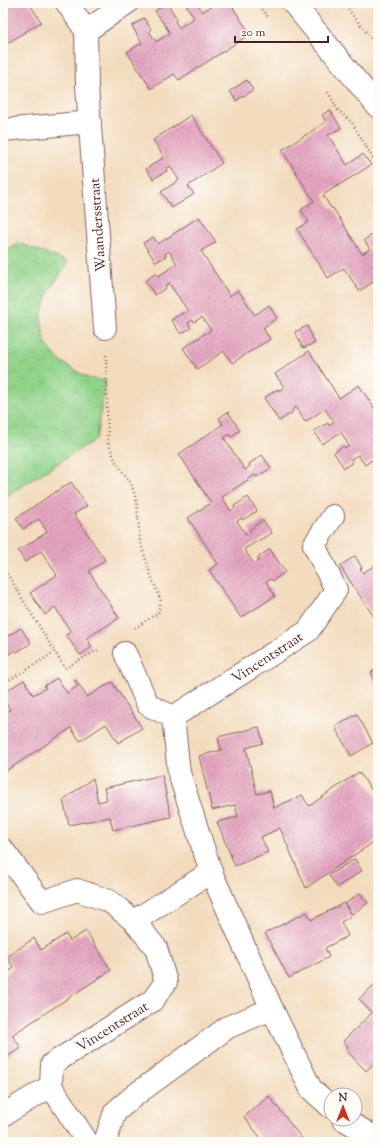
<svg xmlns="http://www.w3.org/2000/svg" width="381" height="1145" font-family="'Sorts Mill Goudy',serif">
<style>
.park{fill:url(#park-crowns);stroke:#6e795a}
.building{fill:url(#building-hatch)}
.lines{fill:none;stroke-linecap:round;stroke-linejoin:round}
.street-casing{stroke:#85615e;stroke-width:24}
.path{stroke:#85615e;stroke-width:2.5;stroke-dasharray:1 3;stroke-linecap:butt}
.street{stroke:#fff;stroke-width:22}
.labels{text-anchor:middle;stroke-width:3;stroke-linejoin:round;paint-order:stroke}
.street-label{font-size:14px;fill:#4a1f2b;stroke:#fdfcf7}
</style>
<defs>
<pattern id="park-crowns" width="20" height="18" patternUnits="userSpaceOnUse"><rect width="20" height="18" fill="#92d38a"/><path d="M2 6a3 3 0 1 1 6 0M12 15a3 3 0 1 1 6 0" fill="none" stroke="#7fb577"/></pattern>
<pattern id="building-hatch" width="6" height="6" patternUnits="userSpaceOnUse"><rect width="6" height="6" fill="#e5a6c0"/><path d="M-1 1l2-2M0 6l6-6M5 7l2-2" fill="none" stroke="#bc879c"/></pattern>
</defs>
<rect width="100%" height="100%" fill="#fdfcf7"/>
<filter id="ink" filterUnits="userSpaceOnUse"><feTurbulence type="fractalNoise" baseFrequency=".025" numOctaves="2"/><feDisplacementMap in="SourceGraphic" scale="8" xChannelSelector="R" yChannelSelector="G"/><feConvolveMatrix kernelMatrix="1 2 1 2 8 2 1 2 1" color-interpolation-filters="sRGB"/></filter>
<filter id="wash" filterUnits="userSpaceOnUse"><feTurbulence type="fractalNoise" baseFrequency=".012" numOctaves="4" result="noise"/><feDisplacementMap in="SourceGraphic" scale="16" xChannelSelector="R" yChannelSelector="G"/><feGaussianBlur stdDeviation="0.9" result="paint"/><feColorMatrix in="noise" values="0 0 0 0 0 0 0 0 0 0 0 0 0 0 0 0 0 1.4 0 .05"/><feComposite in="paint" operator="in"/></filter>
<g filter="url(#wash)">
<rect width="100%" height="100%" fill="#f3dcbe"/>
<path class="park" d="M19,243L68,262L49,291L41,316L45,343L60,361L88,378L106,381L96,439L3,498V253Z"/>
<g id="blocks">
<path class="building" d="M3,3H29L41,22L3,46Z
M167,3L177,19L175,21L179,28L194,18L185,3H200L201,5L199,6L202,12L217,3H230L250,34L179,80L174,74L151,89L127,52L142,43L132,26L144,18L151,29L149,31L156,42L170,33L155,11Z
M247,80L253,90L236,101L230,91Z
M330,110L341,128L328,135L347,165L363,154L371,165L323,195L331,208H333L362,254L370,249L364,240L378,231V279L359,291L344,268L328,278L297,229L309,222L301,210L314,201L282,150L326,122L322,115Z
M191,115L222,163L188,186L194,194L172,208L161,192L179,180L170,166L166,169L167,171L153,179L146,169L164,157L153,140Z
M199,217L216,242L201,251L230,296L238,290L255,315L269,305L277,318L263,328L270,339L232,363L224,351L197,369L183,348L211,330L202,317L194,322L193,320L188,323L191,328L181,334L171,320L182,313L183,314L188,311L169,283L165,286L166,288L155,295L145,281L156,273L158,276L177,264L169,251L165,254L166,256L156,262L143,243L153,237L158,244Z
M307,326L315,343L303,348L295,332Z
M309,351L339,398L359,385L378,414V456L365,465L358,455L351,459L353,462L344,468L334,453L343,446L345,448L349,446L341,432L322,444L314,431L328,423L329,426L334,422L325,409L305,422L296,407L292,410L293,412L279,421L264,398L278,389L279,391L284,387L275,374Z
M228,412L240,430L231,437L229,434L224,438L245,470L250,466L249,464L262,455L271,468L256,477L255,475L222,497L231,511L235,508L234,506L248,497L257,511L243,520L242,518L237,521L246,535L251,532L249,530L263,520L272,533L244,549L254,564L259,560L257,558L270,549L285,572L273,581L271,579L266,582L275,596L241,618L209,570L218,564L188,518L211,503L179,454L223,424L219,418Z
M71,482L87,506L74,514L105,560L89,571L119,618L87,638L92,647L80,655L66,635L71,632L55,607L45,615L30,593L57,575L41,551L25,562L18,551L47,532L39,519L23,529L16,518Z
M355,556L362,568L360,569L363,573L378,563V623L340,566Z
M3,628L8,636L21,628L31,643L17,652L15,650L3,658Z
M378,669V690L371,672Z
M57,678L67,693L78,686L74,681L76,680L87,697L112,682L142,728L118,743L106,724L80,741L71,728L3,773V714L10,710L3,699V693L24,680L33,695L46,688L44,686Z
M357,714L373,743L351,756L335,727Z
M259,727L263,743L246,748L257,794L270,791L274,808L302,795L309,806L359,772L378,799V839L306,888L280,828L261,837L268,852L235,866L217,822L238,817L235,805L212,810L199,756L221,750L218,737Z
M162,775L171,817L113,830L110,817L69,825L63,800L93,778L98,802L107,800L104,788Z
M355,859L362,871L337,887L329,875Z
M360,893L368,903L352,914L345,904Z
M344,903L351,916L341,922L348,936L325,948L329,957L289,978L265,933L307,912L311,920Z
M86,931L111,970L12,1035L21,1048L3,1059V976L14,968L7,957L34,938L41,950L66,934L70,941Z
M376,983L378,986V1060L366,1071L345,1049L348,1047L343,1041L372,1013L359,999Z
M269,1096L303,1140L301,1142H264L244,1117Z"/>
</g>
</g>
<g filter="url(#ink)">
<use href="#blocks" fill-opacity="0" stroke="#85615e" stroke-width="1"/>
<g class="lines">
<g class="street-casing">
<path id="street" d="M67,3L86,31L87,86L105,328
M293,3L378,107
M86,31L127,3
M3,130L90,122
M125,653L148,705L173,717
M173,717L179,773L211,872L272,1009L311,1089L331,1107
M173,717L308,631L336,590L314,545L333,516
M3,850L42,902L77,890L109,901L134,921L156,948L166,982L152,1001L52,1064L51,1086L87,1142
M134,921L211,872
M3,1115L51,1086
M343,1119L378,1139
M105,1142L115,1112L135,1095L228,1027L272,1009"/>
</g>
<path class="path" d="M257,3L268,17
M343,3L378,47
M328,92L337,109L352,123L378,166
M106,355L108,443L116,462L131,483L137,503L140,541L150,573L161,601L158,613L135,628
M3,567L55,652
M3,684L55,652L65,668L98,650"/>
<use href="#street" class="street"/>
</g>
</g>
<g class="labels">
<g class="street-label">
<text transform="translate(97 225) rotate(-94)" y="5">Waandersstraat</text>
<text transform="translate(267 657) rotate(-33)" y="5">Vincentstraat</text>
<text transform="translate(112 1026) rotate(-32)" y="5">Vincentstraat</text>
</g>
</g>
<rect width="381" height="1145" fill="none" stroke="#fdfcf7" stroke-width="16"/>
<g transform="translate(343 1107)"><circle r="19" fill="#fdfcf7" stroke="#b5a4a5"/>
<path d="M0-3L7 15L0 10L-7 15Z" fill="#c8321e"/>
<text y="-6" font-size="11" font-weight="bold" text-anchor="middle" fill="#4a1f2b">N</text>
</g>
<path d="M235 36v6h93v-6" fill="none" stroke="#4a1f2b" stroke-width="2"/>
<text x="241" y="36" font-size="12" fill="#4a1f2b" stroke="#fdfcf7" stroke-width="3" paint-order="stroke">20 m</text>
</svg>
